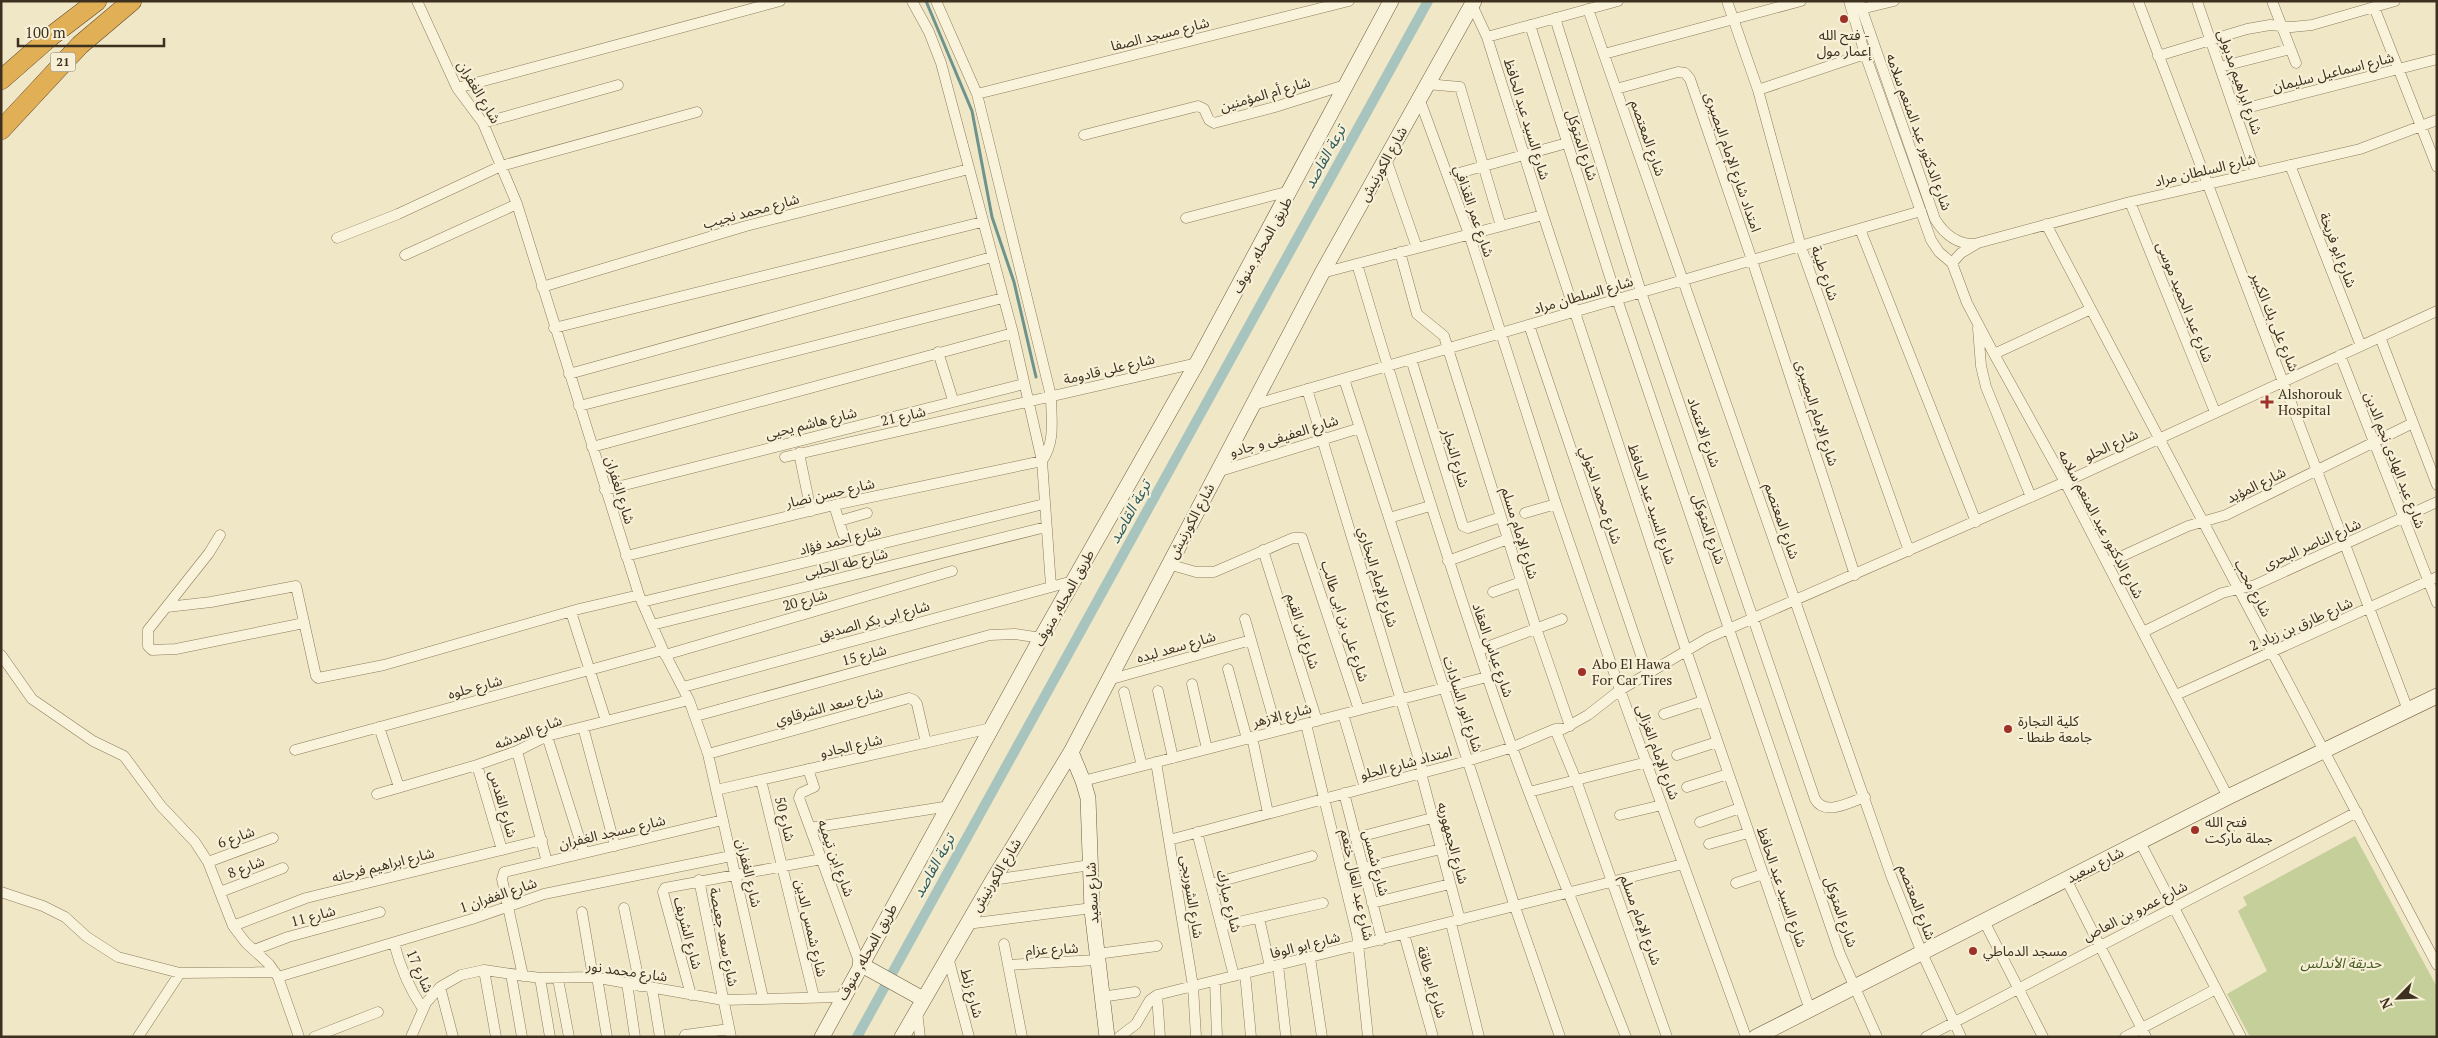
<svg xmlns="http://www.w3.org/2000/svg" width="2438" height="1038" font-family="'PT Serif','Noto Sans Arabic',serif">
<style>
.green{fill:#c5cf9a}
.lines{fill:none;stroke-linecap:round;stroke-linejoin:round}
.stream{stroke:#6e938d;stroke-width:3}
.canal{stroke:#a8c4be;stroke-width:10}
.street-casing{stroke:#8d7a5b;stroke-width:11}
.secondary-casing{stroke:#6f5b3e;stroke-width:16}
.highway-casing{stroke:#5b472f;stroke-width:20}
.street{stroke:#faf3db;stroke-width:10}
.secondary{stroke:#faf3db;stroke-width:15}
.highway{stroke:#e1af56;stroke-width:19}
.poi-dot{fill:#9e3229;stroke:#f7f0d7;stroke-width:2}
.labels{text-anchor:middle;stroke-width:4.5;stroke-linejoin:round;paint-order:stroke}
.shield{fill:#f7f0d7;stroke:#756a56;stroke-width:1}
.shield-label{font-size:12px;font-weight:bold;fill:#3d301f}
.street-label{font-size:14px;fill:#3d301f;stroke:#f7f0d7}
.poi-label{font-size:14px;fill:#3d301f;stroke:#f7f0d7;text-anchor:start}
.park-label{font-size:14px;font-style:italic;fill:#485a25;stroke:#f7f0d7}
.water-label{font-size:15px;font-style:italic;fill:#2e5c5d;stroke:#f7f0d7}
</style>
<rect width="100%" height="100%" fill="#f0e7c7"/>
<path class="green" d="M2355,836L2437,987V1037H2250L2227,994L2267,971L2238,911L2247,905L2243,897Z"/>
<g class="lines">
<path class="stream" d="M926,1L972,111L992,217L1014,282L1036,377"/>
<path class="canal" d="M857,1037L1428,1"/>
<g class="street-casing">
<path id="street" d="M417,1L457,88L483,123L517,204L639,595L663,650L689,700L708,754L763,998
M912,1L929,32L941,63L1013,333L1042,461L1051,586
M936,1L977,94L1051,396C1051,418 1056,441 1042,461
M1727,1L1758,90L1801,247L1909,551
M1849,1L1865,54L1931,240L1939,252L1952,263L1967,303L1994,354L2065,482L2228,797
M1859,1L1935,219C1944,234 1956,244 1974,244
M2138,1C2227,238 2319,473 2408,710
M2197,1L2256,173
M2272,1L2296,63
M1472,5L1487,37L1543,215L1686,650L1810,1010
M2374,7L2437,167
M1588,9L1892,878L1922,953L1961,1037
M1861,9L1894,1
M1555,18L1641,292L1815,799C1825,817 1850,802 1865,797
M1530,25L1617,299L1729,629L1840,954L1877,1037
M1487,37L1618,1
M1604,54L1801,1
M2158,56L2247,29L2270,25L2292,27L2312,25L2395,1
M2220,67L2290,49
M1427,84L1460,87L1501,226
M457,88L780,1
M1616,89L1678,72L1685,73L1690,79L1752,260L1855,575
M1758,90L1865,54
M977,94L1349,1
M1419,98L1469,234L1556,504L1620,690L1746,1037
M2235,111L2437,59
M483,123L618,85
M1084,135L1198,106L1204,109L1209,120L1214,123L1275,107L1345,85
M1386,159L1417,248
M2290,165L2361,346
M1448,176L1567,143
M2130,202L2215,412
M1186,218L1290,191
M2046,224L2437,965
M1860,229L1976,522
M337,238L398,214L501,166L697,112
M1400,252L1417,314L1444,336L1536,628L1570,726
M405,255L517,204
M1952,263L1961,253L1978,243L2130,202L2360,149L2437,120
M1357,264C1398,402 1441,539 1487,676C1528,798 1579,917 1626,1037
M1322,273L1543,215
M542,287L746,226L969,169
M1529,325L1647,673
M554,328L982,222
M1978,328L1981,366L1986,387L2031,497
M2380,337L2437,485
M938,352L953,400
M1994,354L2091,309
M2340,355L2437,603
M1411,359L1463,526L1468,528L1501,517
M569,374L992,257
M1344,379L1515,907L1560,1037
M1307,389L1423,773
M1253,405L1921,211
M579,406L1003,298
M592,447L1013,333
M799,453L811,511
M785,457L1197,363
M1217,472L1360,428
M605,490L1024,384
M834,505L843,534
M1525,513L1556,504
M1389,518L1430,506
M839,521L867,513
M220,535L209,553L148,630V646L152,650L176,649L304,623
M1263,550L1317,721
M626,556L834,505L1042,461
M1448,561L1508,539
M2107,563L2188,526L2226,515L2413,423
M1168,564L1196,572H1214L1293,538H1302L1359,710
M1493,592L1521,582
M642,602L1044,504
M167,607L211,602L296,586L316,676L318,678L384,665L579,609L639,595
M571,612L606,721
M1245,619L1277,731
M652,625L1046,527
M2143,632L2222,593L2255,585L2437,502
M1479,650L1562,619
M1,655L32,699L93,741L124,756L161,806L195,842L208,862L233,926L246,943L269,964L278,977L299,1037
M665,655L952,571
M1228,669L1247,739
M1108,680L1251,640
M1192,684L1207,749
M683,687L1073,581
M1158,691L1173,758
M1124,692L1142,766
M2176,695L2437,577
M1343,714L1365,788
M1664,714L1703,701
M696,716L990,635L1015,634L1041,638
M1306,724L1357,934L1368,1037
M379,727L399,787
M583,727L615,846
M1555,729L1576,780L1667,1037
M547,736L584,853
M1252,737L1268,813
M295,750L663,650
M517,751L547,862
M708,754L909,698L914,700L917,704L926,743
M1677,755L1717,742
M1156,762L1193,986L1196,1037
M477,765L502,850
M808,769L814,787L801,793L799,798L860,964
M1421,773L1460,920
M761,780L814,997
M1083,781L1487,677
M1687,787L1728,774
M716,790L991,728
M1529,792L1647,762
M1344,793L1382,940
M377,794L477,765L517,751L547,736L689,700
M1620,815L1662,805
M1700,822L1740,808
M810,828L950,806
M1197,832L1234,976
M1355,838L1432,818
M1169,840L1467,761L1513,747L1555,729H1563L1588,715L1620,690L1708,638L2065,482L2437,311
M2140,842L2241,1037
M1709,844L1748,833
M208,862L273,838
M1363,868L1441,849
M2066,879L2146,1037
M699,880L731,1037
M993,880L1090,865
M1736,883L1763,874
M1211,884L1312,856
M1,892L43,906L65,917L87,937L118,957L180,973L275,972
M220,892L283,868
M1372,903L1450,884
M624,908L640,986
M582,912L593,977
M1259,918L1270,967
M1984,921L2043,1037
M1451,923L1479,1037
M967,924L1092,908
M233,926L306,898L542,840
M1221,926L1323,903
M1404,934L1433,1037
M394,943C400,967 409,988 423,1009
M1004,944L1022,1037
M254,950L288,937L380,912
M1097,954L1157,946
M948,957L969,1037
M1310,958L1322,1037
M1008,965L1097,960
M1278,965L1286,1037
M484,970L496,1037
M1245,973L1251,1037
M511,974L522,1037
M523,976L502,879L504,872L723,820
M278,977L472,919L544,894L731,856
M597,977L607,1037
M540,978L550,1037
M558,979L569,1037
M1215,981L1217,1037
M627,983L635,1037
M440,987L453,1037
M652,988L660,1037
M691,995L663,892L665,888L822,859
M1157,995L1160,1037
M1101,997L1135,992
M917,1012L920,1037
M685,1035L729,1029
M138,1037L180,973
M314,1037L378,1012
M411,1037L426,1003L440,987L461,975L484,970L540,978L593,977L723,1000L842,997
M1119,1037L1136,1024L1150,1000L1157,995L1683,864
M1926,1037L2357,812
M2125,1037L2216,989"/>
</g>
<g class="secondary-casing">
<path id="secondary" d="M1071,752L1083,781L1088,798L1092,910L1107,1037
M860,964L923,999
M822,1037L1041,638L1197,363L1391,1
M902,1037L993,880L1071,752L1322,273L1474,1
M1756,1037L2228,797L2437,696"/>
</g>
<g class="highway-casing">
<path id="highway" d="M1,80L50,37L97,1
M1,130L80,45L132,1"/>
</g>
<use href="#street" class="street"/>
<use href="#secondary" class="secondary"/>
<use href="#highway" class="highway"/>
</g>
<g class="poi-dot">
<circle cx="1844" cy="19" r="5"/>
<path d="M2264.5 394.5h5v5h5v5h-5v5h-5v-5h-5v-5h5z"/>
<circle cx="1582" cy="672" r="5"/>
<circle cx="2008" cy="729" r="5"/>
<circle cx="2195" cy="830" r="5"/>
<circle cx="1973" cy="951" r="5"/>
</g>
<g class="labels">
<rect class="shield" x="50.5" y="52.5" width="25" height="19" rx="4"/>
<g class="shield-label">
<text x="63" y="66">21</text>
</g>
<g class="street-label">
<text transform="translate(1160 34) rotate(-14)" y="5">شارع مسجد الصفا</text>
<text transform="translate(2333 72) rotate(-14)" y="5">شارع اسماعيل سليمان</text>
<text transform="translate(2240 82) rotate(71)" y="5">شارع ابراهيم مدبولى</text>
<text transform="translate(479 92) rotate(59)" y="5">شارع الغفران</text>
<text transform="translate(1265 94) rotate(-16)" y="5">شارع أم المؤمنين</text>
<text transform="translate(1527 119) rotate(73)" y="5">شارع السيد عبد الحافظ</text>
<text transform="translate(1919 132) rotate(70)" y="5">شارع الدكتور عبد المنعم سلامه</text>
<text transform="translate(1648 138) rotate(71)" y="5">شارع المعتصم</text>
<text transform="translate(1582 145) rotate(72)" y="5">شارع المتوكل</text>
<text transform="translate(1733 162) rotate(71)" y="5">امتداد شارع الإمام البصيرى</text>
<text transform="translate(1383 164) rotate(-61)" y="5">شارع الكورنيش</text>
<text transform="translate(2205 170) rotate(-13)" y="5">شارع السلطان مراد</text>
<text transform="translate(751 211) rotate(-15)" y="5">شارع محمد نجيب</text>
<text transform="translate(1474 211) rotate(71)" y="5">شارع عمر القذافي</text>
<text transform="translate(1262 245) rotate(-61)" y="5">طريق المحله, منوف</text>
<text transform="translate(2338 250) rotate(69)" y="5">شارع ابو فريخة</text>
<text transform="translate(1825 273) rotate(71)" y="5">شارع طيبة</text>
<text transform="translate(1583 295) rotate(-16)" y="5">شارع السلطان مراد</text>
<text transform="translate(2185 302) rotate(68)" y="5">شارع عبد الحميد موسى</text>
<text transform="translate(2275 322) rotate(68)" y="5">شارع على بك الكبير</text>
<text transform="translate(1109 369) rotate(-13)" y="5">شارع على قادومة</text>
<text transform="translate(1817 413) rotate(72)" y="5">شارع الإمام البصيرى</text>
<text transform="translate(903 416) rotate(-13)" y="5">شارع 21</text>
<text transform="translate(811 423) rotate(-14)" y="5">شارع هاشم يحيى</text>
<text transform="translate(1704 432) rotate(71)" y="5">شارع الاعتماد</text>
<text transform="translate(1284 436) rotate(-17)" y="5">شارع العفيفى و جادو</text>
<text transform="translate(2111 445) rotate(-25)" y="5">شارع الحلو</text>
<text transform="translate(1456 458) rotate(73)" y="5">شارع النجار</text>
<text transform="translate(2395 460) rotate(69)" y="5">شارع عبد الهادى نجم الدين</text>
<text transform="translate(2256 485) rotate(-26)" y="5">شارع المؤيد</text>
<text transform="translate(620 490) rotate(73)" y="5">شارع الغفران</text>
<text transform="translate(830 493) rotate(-13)" y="5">شارع حسن نصار</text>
<text transform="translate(1601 495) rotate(71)" y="5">شارع محمد الخولي</text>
<text transform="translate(1652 504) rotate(72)" y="5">شارع السيد عبد الحافظ</text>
<text transform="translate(1191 521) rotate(-62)" y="5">شارع الكورنيش</text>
<text transform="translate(1782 521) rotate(71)" y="5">شارع المعتصم</text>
<text transform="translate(2101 524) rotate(62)" y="5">شارع الدكتور عبد المنعم سلامه</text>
<text transform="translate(1709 529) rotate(71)" y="5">شارع المتوكل</text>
<text transform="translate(1520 533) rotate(73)" y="5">شارع الإمام مسلم</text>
<text transform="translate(840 540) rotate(-14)" y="5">شارع احمد فؤاد</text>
<text transform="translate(2312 544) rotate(-24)" y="5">شارع الناصر البحرى</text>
<text transform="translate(846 563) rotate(-14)" y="5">شارع طه الحلبى</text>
<text transform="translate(1378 577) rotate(73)" y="5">شارع الإمام البخاري</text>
<text transform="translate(2253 588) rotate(62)" y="5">شارع محب</text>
<text transform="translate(1064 598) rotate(-61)" y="5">طريق المحله, منوف</text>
<text transform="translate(805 600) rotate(-16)" y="5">شارع 20</text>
<text transform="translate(874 620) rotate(-15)" y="5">شارع ابى بكر الصديق</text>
<text transform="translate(1345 621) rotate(72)" y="5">شارع على بن ابى طالب</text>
<text transform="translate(2301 624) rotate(-24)" y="5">شارع طارق بن زياد 2</text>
<text transform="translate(1303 631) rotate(72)" y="5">شارع ابن القيم</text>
<text transform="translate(1176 647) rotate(-16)" y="5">شارع سعد لبده</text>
<text transform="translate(1493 650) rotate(71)" y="5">شارع عباس العقاد</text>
<text transform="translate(864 655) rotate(-15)" y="5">شارع 15</text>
<text transform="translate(475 687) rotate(-15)" y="5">شارع حلوه</text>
<text transform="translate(1463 704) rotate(72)" y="5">شارع انور السادات</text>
<text transform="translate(829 706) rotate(-15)" y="5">شارع سعد الشرقاوي</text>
<text transform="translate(1282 715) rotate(-14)" y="5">شارع الازهر</text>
<text transform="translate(528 732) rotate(-21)" y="5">شارع المدشه</text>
<text transform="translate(851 746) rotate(-13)" y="5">شارع الجادو</text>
<text transform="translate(1658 752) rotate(70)" y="5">شارع الإمام الغزالى</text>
<text transform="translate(1406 763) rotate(-15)" y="5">امتداد شارع الحلو</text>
<text transform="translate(503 804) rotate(74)" y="5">شارع القدس</text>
<text transform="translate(785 819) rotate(76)" y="5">شارع 50</text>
<text transform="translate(612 832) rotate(-13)" y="5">شارع مسجد الغفران</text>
<text transform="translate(236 837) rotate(-20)" y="5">شارع 6</text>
<text transform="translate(1453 843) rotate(75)" y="5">شارع الجمهوريه</text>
<text transform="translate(836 858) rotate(70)" y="5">شارع ابن تيميه</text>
<text transform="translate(1376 863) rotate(75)" y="5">شارع شمس</text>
<text transform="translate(383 865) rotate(-14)" y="5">شارع ابراهيم فرحانه</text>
<text transform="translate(2095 865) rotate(-27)" y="5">شارع سعيد</text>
<text transform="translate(246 867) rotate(-21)" y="5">شارع 8</text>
<text transform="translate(749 873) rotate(77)" y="5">شارع الغفران</text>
<text transform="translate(996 875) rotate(-59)" y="5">شارع الكورنيش</text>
<text transform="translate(1357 885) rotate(78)" y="5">شارع عبد العال ختعم</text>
<text transform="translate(1782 887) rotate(71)" y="5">شارع السيد عبد الحافظ</text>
<text transform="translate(1092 893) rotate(-93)" y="5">شارع سعيد</text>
<text transform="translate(498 895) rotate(-19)" y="5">شارع الغفران 1</text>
<text transform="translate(1192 897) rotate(81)" y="5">شارع الشوربجى</text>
<text transform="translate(1229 901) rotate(76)" y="5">شارع مبارك</text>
<text transform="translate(1917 902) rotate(69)" y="5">شارع المعتصم</text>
<text transform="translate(2135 911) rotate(-27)" y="5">شارع عمرو بن العاص</text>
<text transform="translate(1841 912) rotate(71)" y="5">شارع المتوكل</text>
<text transform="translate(313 916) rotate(-15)" y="5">شارع 11</text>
<text transform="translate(1641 920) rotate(70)" y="5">شارع الإمام مسلم</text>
<text transform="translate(811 928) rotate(77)" y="5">شارع شمس الدين</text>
<text transform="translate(688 933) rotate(75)" y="5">شارع الشريف</text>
<text transform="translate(724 937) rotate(79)" y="5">شارع سعد جعيصة</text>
<text transform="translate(1305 945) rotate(-14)" y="5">شارع ابو الوفا</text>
<text transform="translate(1052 949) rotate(-3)" y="5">شارع عزام</text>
<text transform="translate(867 952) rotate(-61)" y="5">طريق المحله, منوف</text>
<text transform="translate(420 971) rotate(66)" y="5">شارع 17</text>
<text transform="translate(627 971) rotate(8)" y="5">شارع محمد نور</text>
<text transform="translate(1432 982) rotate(74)" y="5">شارع ابو طاقة</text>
<text transform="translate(972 993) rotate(75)" y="5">شارع زلط</text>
</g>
<g class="poi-label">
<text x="1844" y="40" text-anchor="middle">فتح الله -<tspan x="1844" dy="16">إعمار مول</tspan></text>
<text x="2278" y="399">Alshorouk<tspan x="2278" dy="16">Hospital</tspan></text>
<text x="1592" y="669">Abo El Hawa<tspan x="1592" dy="16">For Car Tires</tspan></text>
<text x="2018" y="726">كلية التجارة<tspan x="2018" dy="16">- جامعة طنطا</tspan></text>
<text x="2205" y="827">فتح الله<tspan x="2205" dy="16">جملة ماركت</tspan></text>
<text x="1983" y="956">مسجد الدماطي</text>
</g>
<g class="park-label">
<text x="2341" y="968">حديقة الأندلس</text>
</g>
<g class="water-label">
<text transform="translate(1325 157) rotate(-61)" y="5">ترعة القاصد</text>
<text transform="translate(1130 512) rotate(-61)" y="5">ترعة القاصد</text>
<text transform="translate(934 866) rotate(-61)" y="5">ترعة القاصد</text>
</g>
</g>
<rect width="2438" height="1038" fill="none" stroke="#3d301f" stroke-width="5"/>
<g transform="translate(2398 998) rotate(246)" stroke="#f7f0d7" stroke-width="4" paint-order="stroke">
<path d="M0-4L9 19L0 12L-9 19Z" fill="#3d301f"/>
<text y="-8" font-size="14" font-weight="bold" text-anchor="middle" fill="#3d301f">N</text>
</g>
<path d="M18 38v8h146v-8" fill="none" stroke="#3d301f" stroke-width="2.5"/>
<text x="25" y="38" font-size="15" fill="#3d301f" stroke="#f7f0d7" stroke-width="4" paint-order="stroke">100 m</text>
</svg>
